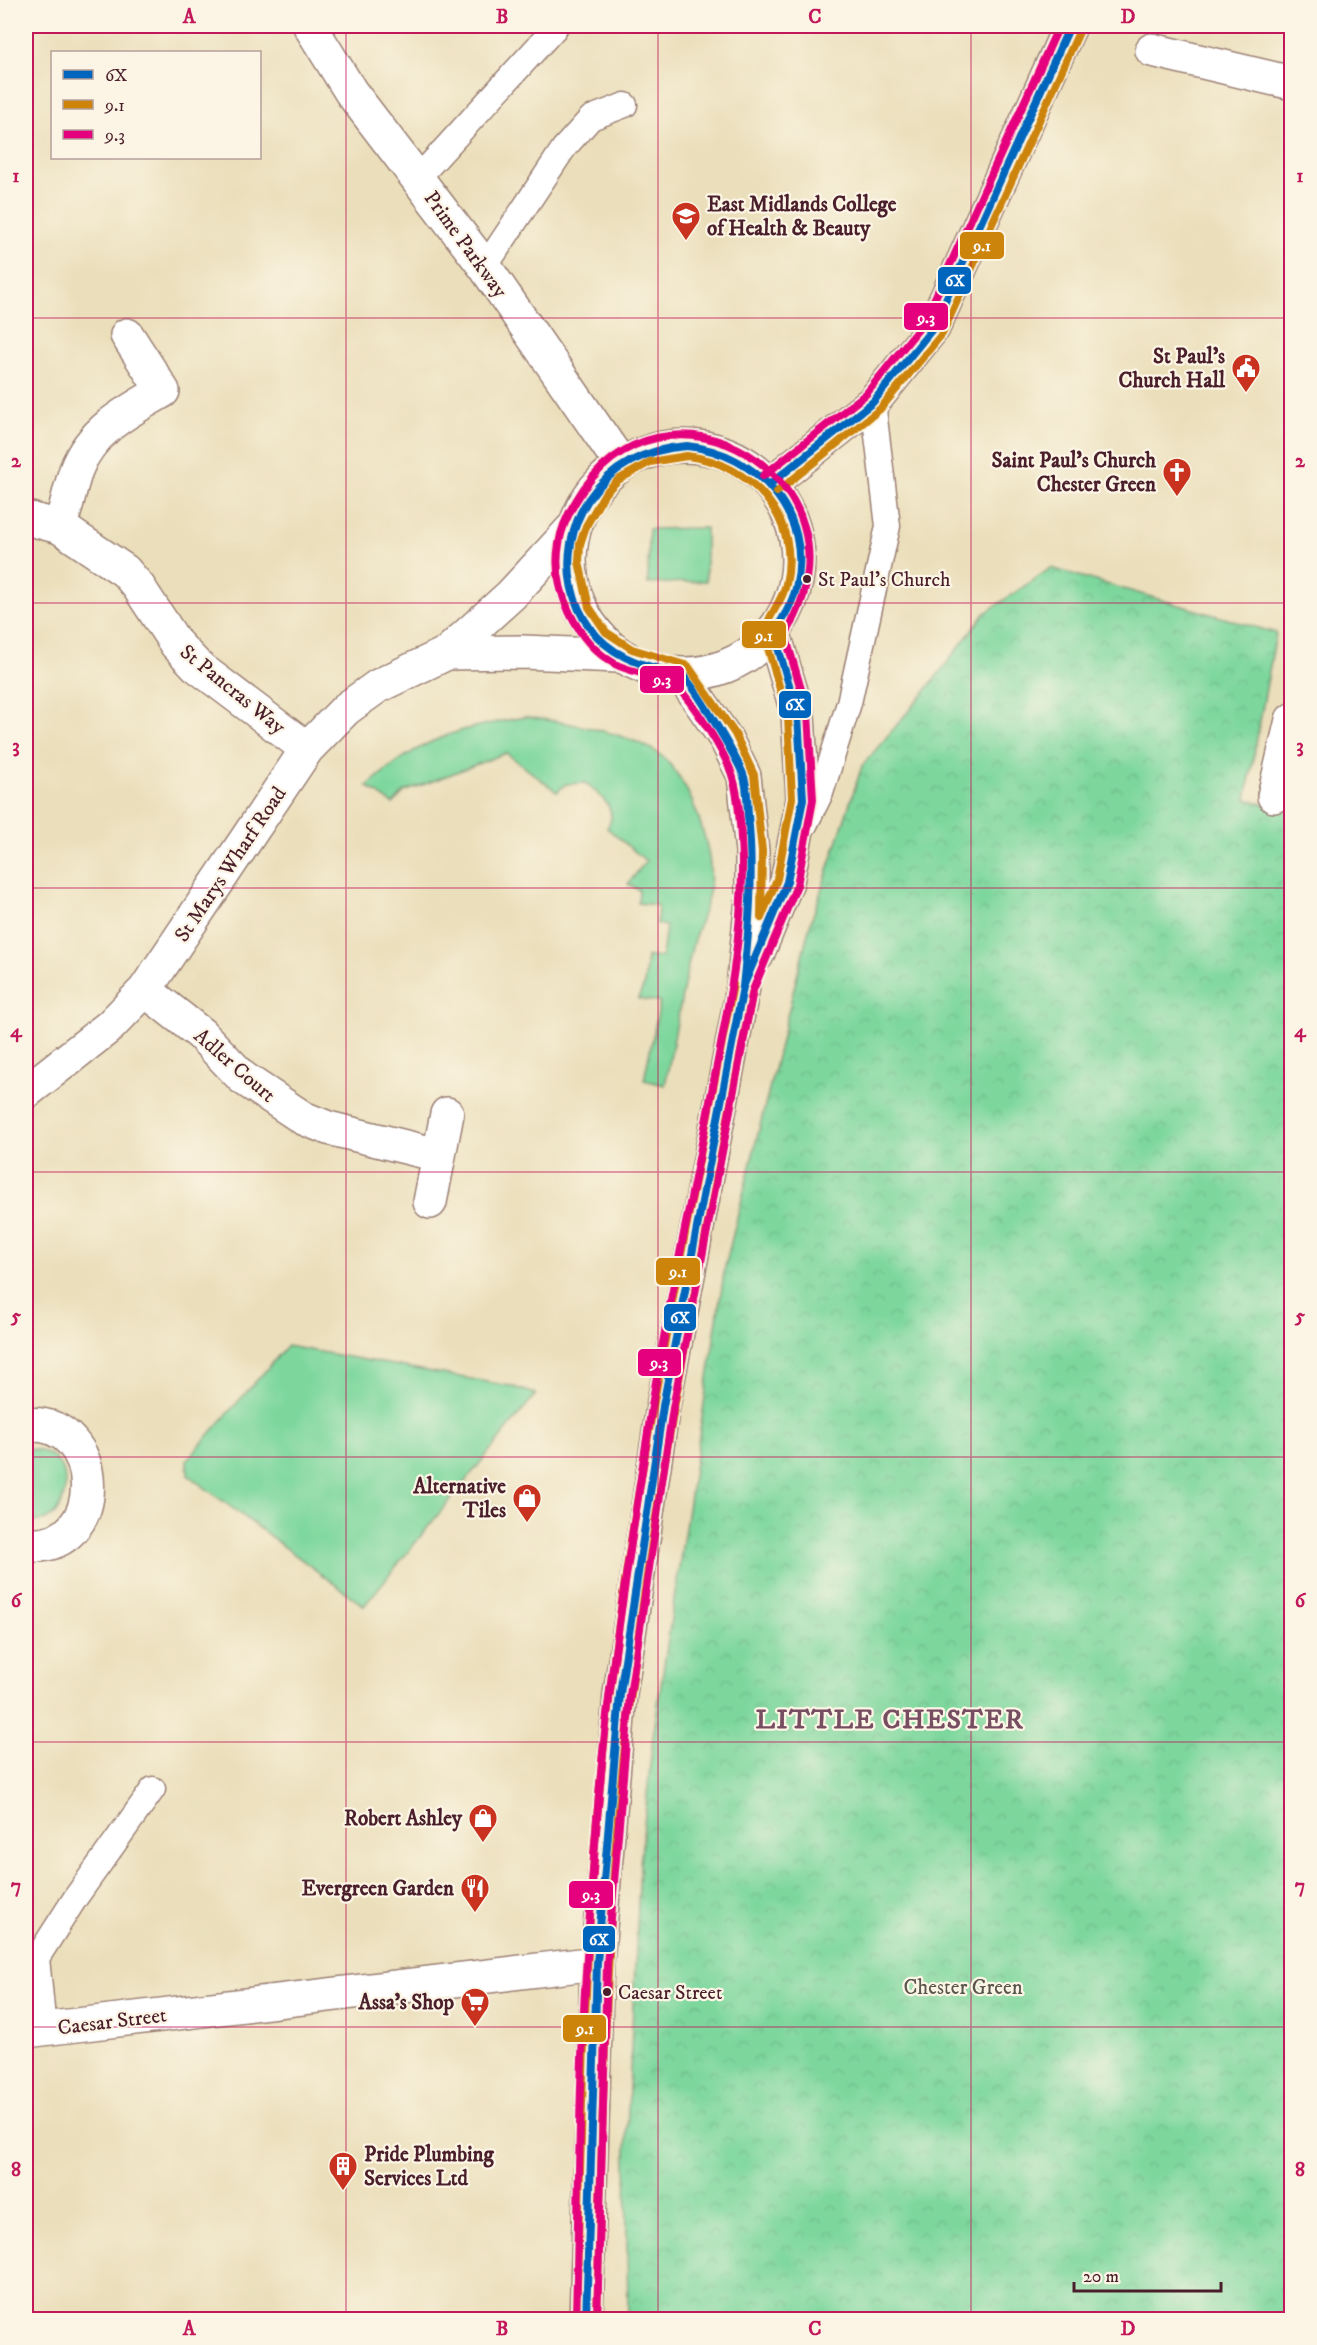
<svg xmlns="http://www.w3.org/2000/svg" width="1317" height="2345" font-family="'IM FELL DW Pica',serif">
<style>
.grass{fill:#7dd79d;stroke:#647b64;stroke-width:1.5}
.park{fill:url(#park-crowns);stroke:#647b64;stroke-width:1.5}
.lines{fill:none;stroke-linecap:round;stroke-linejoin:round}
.service-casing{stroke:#9a7f73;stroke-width:27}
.minor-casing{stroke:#9a7f73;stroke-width:36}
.tertiary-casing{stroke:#9a7f73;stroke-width:36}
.service{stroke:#fff;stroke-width:24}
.minor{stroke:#fff;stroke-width:33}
.tertiary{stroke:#fff;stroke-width:33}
.bus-1-casing{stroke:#fcf5e5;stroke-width:12}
.bus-2-casing{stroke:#fcf5e5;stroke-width:12}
.bus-3-casing{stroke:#fcf5e5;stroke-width:12}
.bus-1{stroke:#0065bd;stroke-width:8}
.bus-2{stroke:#cc840b;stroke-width:8}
.bus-3{stroke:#e5007d;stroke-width:8}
.grid{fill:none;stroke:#c2185b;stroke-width:1.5;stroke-opacity:0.55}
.bus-dot{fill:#4a1f2b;stroke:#fcf5e5;stroke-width:2}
.labels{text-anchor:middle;stroke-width:4.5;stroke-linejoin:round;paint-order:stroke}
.bus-label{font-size:20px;fill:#4a1f2b;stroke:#fcf5e5;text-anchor:start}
.poi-label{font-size:21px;font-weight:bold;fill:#4a1f2b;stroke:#fcf5e5;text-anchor:end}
.street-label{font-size:21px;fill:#4a1f2b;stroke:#fcf5e5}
.park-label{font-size:21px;fill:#59564d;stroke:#fcf5e5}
.district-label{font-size:27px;font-weight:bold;letter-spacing:1.5px;fill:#774d62;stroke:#fcf5e5}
.line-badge{stroke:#fcf5e5;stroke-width:2}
.badge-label{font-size:16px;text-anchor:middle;font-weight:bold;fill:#fff}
.neatline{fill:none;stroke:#c2185b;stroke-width:2}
.grid-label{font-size:20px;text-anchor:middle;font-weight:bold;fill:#c2185b}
</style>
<defs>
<pattern id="park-crowns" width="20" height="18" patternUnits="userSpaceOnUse" patternTransform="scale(1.5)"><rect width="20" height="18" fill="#7dd79d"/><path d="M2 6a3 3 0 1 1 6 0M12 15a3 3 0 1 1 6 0" fill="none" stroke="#6eb887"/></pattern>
</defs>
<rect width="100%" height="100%" fill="#fcf5e5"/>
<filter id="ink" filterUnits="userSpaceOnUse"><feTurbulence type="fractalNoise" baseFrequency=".0167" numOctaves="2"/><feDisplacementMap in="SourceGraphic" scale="12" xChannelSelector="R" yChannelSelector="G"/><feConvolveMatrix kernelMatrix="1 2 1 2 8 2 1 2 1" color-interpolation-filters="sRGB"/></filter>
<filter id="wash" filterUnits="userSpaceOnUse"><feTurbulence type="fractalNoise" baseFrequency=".008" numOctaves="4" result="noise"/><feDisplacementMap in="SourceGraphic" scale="24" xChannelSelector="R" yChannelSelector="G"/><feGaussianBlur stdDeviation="1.35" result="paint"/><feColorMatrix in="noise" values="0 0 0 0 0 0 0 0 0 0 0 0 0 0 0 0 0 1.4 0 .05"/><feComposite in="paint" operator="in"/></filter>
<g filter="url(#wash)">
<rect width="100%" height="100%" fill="#ebdfbb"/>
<path class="grass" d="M706,528V581L648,584L649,529Z
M525,717C560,721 642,734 666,760C692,787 714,850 710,886C708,906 697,927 692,947C682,993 674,1039 665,1085L644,1080L660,1002L638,999L644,985L647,957H662L666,926L657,924L658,905L638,903L639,890L628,884L646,861L607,828C620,809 599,795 586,783L566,784L557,792L506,753L404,792L393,804L367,786C421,738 456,729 525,717Z
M287,1346L510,1386L536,1394L364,1606L188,1475L187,1460Z
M26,1449C65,1449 76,1484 55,1514L45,1520L26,1523Z"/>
<path class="park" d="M1051,568L1276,633L1246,799L1292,812L1291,2319L628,2320L626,2152L640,1864L653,1737L725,1267L809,928L862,766L923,694L985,613Z"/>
</g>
<g filter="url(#ink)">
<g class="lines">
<g class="service-casing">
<path id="service" d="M418,178L555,28
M485,267L564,148L591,118L625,105
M805,825L821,793L849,703L888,526L873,402
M44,2029L37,1958L76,1897L153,1789"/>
</g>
<g class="minor-casing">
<path id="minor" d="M310,26L351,92L485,267L621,464
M1152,50L1292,83
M26,518L60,527L125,571L138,586L176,644L197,666L307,749
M60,527C66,509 70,488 76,470C91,430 128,411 163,391L127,335
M447,653L523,652L619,656
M1274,796L1292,720
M145,990L201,1034L243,1078L303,1118L328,1128L438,1155
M26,1092L110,1026L145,990L307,749L346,709L378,686L447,653L511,595L572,529
M430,1202L447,1114
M26,1425C106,1417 110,1553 26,1545
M26,2031L597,1963"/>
</g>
<g class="tertiary-casing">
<path id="tertiary" d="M570 560a114 114 0 1 1 228 0a114 114 0 1 1-228 0Z
M770,484L873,402L933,328L1070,26
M757,955L787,882L803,799L798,715L774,634
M586,2320L597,1963L620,1694L663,1406L743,987L752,899V851L744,776L726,739L681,674"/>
</g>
<use href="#service" class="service"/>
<use href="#minor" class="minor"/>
<use href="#tertiary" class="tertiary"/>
<g class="bus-1-casing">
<path id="bus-1" d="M687,446C757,453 814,514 796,588C792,606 782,618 774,634L798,715L803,799L787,882L743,987C749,929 754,873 748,815C747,802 748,786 743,774C737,759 693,682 681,674C677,671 668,671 663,670C650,667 637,663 625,657C566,627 554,553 588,500C612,465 645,449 687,446Z
M770,484L873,402L933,328L1070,26
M586,2320L597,1963L620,1694L663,1406L743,987"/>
</g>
<g class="bus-2-casing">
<path id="bus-2" d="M687,456C751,463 801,518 786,584C782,603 767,616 764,634L788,717L792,798L777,879L761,918L762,851L754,775L735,734L688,666L632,649L606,632L589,607L579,562L580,544L586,526L605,493L618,480L650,462Z
M777,492L880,409L942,334L1080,30
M576,2320C582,2110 584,1900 610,1692C639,1454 688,1220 733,985
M597,2320C603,2111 605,1901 631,1694C660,1457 708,1224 753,990"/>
</g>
<g class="bus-3-casing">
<path id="bus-3" d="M763,476L866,394L924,322L1059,26
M576,2320C579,2199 579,2078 587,1957C593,1869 599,1778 610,1690C622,1597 637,1505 651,1412C668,1305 692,1198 712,1091C727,1014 743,938 742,860C741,837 740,800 733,778C727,755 695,706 679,689C667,677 632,673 615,664C576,642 551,588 559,544C561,529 568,514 576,501C661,353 880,480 785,635L808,713L813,800L797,885L753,990L673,1408L630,1695L607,1964L597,2320"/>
</g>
<use href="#bus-1" class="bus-1"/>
<use href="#bus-2" class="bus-2"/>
<use href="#bus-3" class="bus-3"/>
</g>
</g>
<path class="grid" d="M346,26V2320M658,26V2320M971,26V2320M26,318H1292M26,603H1292M26,888H1292M26,1172H1292M26,1457H1292M26,1742H1292M26,2027H1292"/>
<defs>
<g id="university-pin" transform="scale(1.5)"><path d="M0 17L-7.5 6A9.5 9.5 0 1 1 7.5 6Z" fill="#c8321e" stroke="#fcf5e5"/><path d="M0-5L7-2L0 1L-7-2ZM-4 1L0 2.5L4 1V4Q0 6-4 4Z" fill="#fff"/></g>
<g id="civic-pin" transform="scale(1.5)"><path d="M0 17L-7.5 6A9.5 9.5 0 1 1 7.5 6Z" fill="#c8321e" stroke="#fcf5e5"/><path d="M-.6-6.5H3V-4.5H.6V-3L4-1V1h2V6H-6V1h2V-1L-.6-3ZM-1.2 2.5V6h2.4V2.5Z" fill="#fff"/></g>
<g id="church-pin" transform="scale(1.5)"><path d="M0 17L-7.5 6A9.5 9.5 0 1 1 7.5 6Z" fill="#c8321e" stroke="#fcf5e5"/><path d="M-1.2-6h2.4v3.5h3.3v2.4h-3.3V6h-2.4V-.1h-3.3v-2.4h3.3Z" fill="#fff"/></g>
<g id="shop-pin" transform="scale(1.5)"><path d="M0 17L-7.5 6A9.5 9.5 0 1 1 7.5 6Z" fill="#c8321e" stroke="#fcf5e5"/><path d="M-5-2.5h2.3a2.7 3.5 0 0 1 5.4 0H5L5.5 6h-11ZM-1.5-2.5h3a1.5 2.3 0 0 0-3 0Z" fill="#fff"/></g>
<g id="restaurant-pin" transform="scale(1.5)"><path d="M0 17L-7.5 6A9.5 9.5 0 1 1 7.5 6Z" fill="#c8321e" stroke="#fcf5e5"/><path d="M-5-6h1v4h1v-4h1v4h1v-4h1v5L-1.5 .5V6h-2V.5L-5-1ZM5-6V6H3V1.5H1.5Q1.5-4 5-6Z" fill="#fff"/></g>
<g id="supermarket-pin" transform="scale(1.5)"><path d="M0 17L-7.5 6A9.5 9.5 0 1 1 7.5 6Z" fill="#c8321e" stroke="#fcf5e5"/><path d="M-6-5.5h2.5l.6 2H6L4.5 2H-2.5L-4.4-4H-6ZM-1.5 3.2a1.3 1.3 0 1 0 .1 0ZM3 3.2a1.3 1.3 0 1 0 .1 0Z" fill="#fff"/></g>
<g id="building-pin" transform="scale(1.5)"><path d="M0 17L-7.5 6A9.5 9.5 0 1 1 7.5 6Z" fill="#c8321e" stroke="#fcf5e5"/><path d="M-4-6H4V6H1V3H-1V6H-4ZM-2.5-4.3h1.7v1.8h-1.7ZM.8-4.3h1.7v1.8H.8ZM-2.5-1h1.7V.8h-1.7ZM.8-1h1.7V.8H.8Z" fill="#fff"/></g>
</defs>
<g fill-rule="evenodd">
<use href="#university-pin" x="686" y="216"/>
<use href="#civic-pin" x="1246" y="368"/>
<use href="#church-pin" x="1177" y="472"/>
<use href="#shop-pin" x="527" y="1498"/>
<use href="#shop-pin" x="483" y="1818"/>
<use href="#restaurant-pin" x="475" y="1888"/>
<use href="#supermarket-pin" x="475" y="2002"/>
<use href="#building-pin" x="343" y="2166"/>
</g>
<g class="bus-dot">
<circle cx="807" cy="579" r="5"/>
<circle cx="607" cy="1992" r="5"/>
</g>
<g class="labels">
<g class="bus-label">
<text x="818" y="586">St Paul's Church</text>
<text x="618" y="1999">Caesar Street</text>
</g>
<g class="poi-label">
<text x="707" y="211" text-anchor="start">East Midlands College<tspan x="707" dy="24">of Health &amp; Beauty</tspan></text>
<text x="1225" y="363">St Paul's<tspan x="1225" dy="24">Church Hall</tspan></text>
<text x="1156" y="467">Saint Paul's Church<tspan x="1156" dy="24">Chester Green</tspan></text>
<text x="506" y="1493">Alternative<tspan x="506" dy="24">Tiles</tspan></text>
<text x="462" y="1825">Robert Ashley</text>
<text x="454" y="1895">Evergreen Garden</text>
<text x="454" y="2009">Assa's Shop</text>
<text x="364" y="2161" text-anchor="start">Pride Plumbing<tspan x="364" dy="24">Services Ltd</tspan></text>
</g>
<g class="street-label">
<text transform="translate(466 244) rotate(54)" y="7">Prime Parkway</text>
<text transform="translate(233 689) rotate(39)" y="7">St Pancras Way</text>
<text transform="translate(230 864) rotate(-56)" y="7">St Marys Wharf Road</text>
<text transform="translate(235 1065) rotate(41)" y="7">Adler Court</text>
<text transform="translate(112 2021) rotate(-7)" y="7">Caesar Street</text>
</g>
<g class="park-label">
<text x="963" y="1994">Chester Green</text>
</g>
<g class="district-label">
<text x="890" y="1728">LITTLE CHESTER</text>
</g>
</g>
<g class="line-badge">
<rect x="959" y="231" width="46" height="29" rx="6" fill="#cc840b"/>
<rect x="937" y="266" width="35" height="29" rx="6" fill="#0065bd"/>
<rect x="903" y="302" width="46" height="29" rx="6" fill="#e5007d"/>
<rect x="741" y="620" width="46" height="29" rx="6" fill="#cc840b"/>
<rect x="639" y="665" width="46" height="29" rx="6" fill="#e5007d"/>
<rect x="778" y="690" width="34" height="29" rx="6" fill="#0065bd"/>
<rect x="655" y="1257" width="46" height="29" rx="6" fill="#cc840b"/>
<rect x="663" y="1303" width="34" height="29" rx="6" fill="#0065bd"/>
<rect x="637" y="1348" width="45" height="29" rx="6" fill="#e5007d"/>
<rect x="568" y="1880" width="46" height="29" rx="6" fill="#e5007d"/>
<rect x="582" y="1925" width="34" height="28" rx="6" fill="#0065bd"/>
<rect x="562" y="2014" width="45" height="29" rx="6" fill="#cc840b"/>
</g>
<g class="badge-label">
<text x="982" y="251">9.1</text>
<text x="955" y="286">6X</text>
<text x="926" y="323">9.3</text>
<text x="764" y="641">9.1</text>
<text x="662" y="685">9.3</text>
<text x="795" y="710">6X</text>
<text x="678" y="1277">9.1</text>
<text x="680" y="1323">6X</text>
<text x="659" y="1368">9.3</text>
<text x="591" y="1900">9.3</text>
<text x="599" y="1945">6X</text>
<text x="585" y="2034">9.1</text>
</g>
<rect width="1317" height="2345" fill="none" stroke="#fcf5e5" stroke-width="66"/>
<rect x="51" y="51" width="210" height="108" fill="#fcf5e5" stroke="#b59f9b" stroke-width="1.5"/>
<rect x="63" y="70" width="30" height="9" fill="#0065bd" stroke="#b59f9b" stroke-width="1.5"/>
<text x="105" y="81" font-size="18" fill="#4a1f2b">6X</text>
<rect x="63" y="100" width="30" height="9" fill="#cc840b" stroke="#b59f9b" stroke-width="1.5"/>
<text x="105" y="111" font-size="18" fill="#4a1f2b">9.1</text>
<rect x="63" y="130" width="30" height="9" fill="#e5007d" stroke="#b59f9b" stroke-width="1.5"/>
<text x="105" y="141" font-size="18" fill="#4a1f2b">9.3</text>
<path d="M1074 2282v9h147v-9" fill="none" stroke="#4a1f2b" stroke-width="3"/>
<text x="1083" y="2282" font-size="18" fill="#4a1f2b" stroke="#fcf5e5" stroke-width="4.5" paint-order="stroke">20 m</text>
<rect x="33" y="33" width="1251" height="2279" class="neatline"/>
<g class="grid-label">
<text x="189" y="23">A</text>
<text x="502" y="23">B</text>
<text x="815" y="23">C</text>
<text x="1128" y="23">D</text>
<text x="16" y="182">1</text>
<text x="1300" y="182">1</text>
<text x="16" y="467">2</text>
<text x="1300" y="467">2</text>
<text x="16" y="752">3</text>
<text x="1300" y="752">3</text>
<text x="16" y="1037">4</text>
<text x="1300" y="1037">4</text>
<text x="16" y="1322">5</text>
<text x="1300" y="1322">5</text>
<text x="16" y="1607">6</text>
<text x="1300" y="1607">6</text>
<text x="16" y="1892">7</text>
<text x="1300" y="1892">7</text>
<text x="16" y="2176">8</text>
<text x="1300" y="2176">8</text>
<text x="189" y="2335">A</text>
<text x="502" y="2335">B</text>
<text x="815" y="2335">C</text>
<text x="1128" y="2335">D</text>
</g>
</svg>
